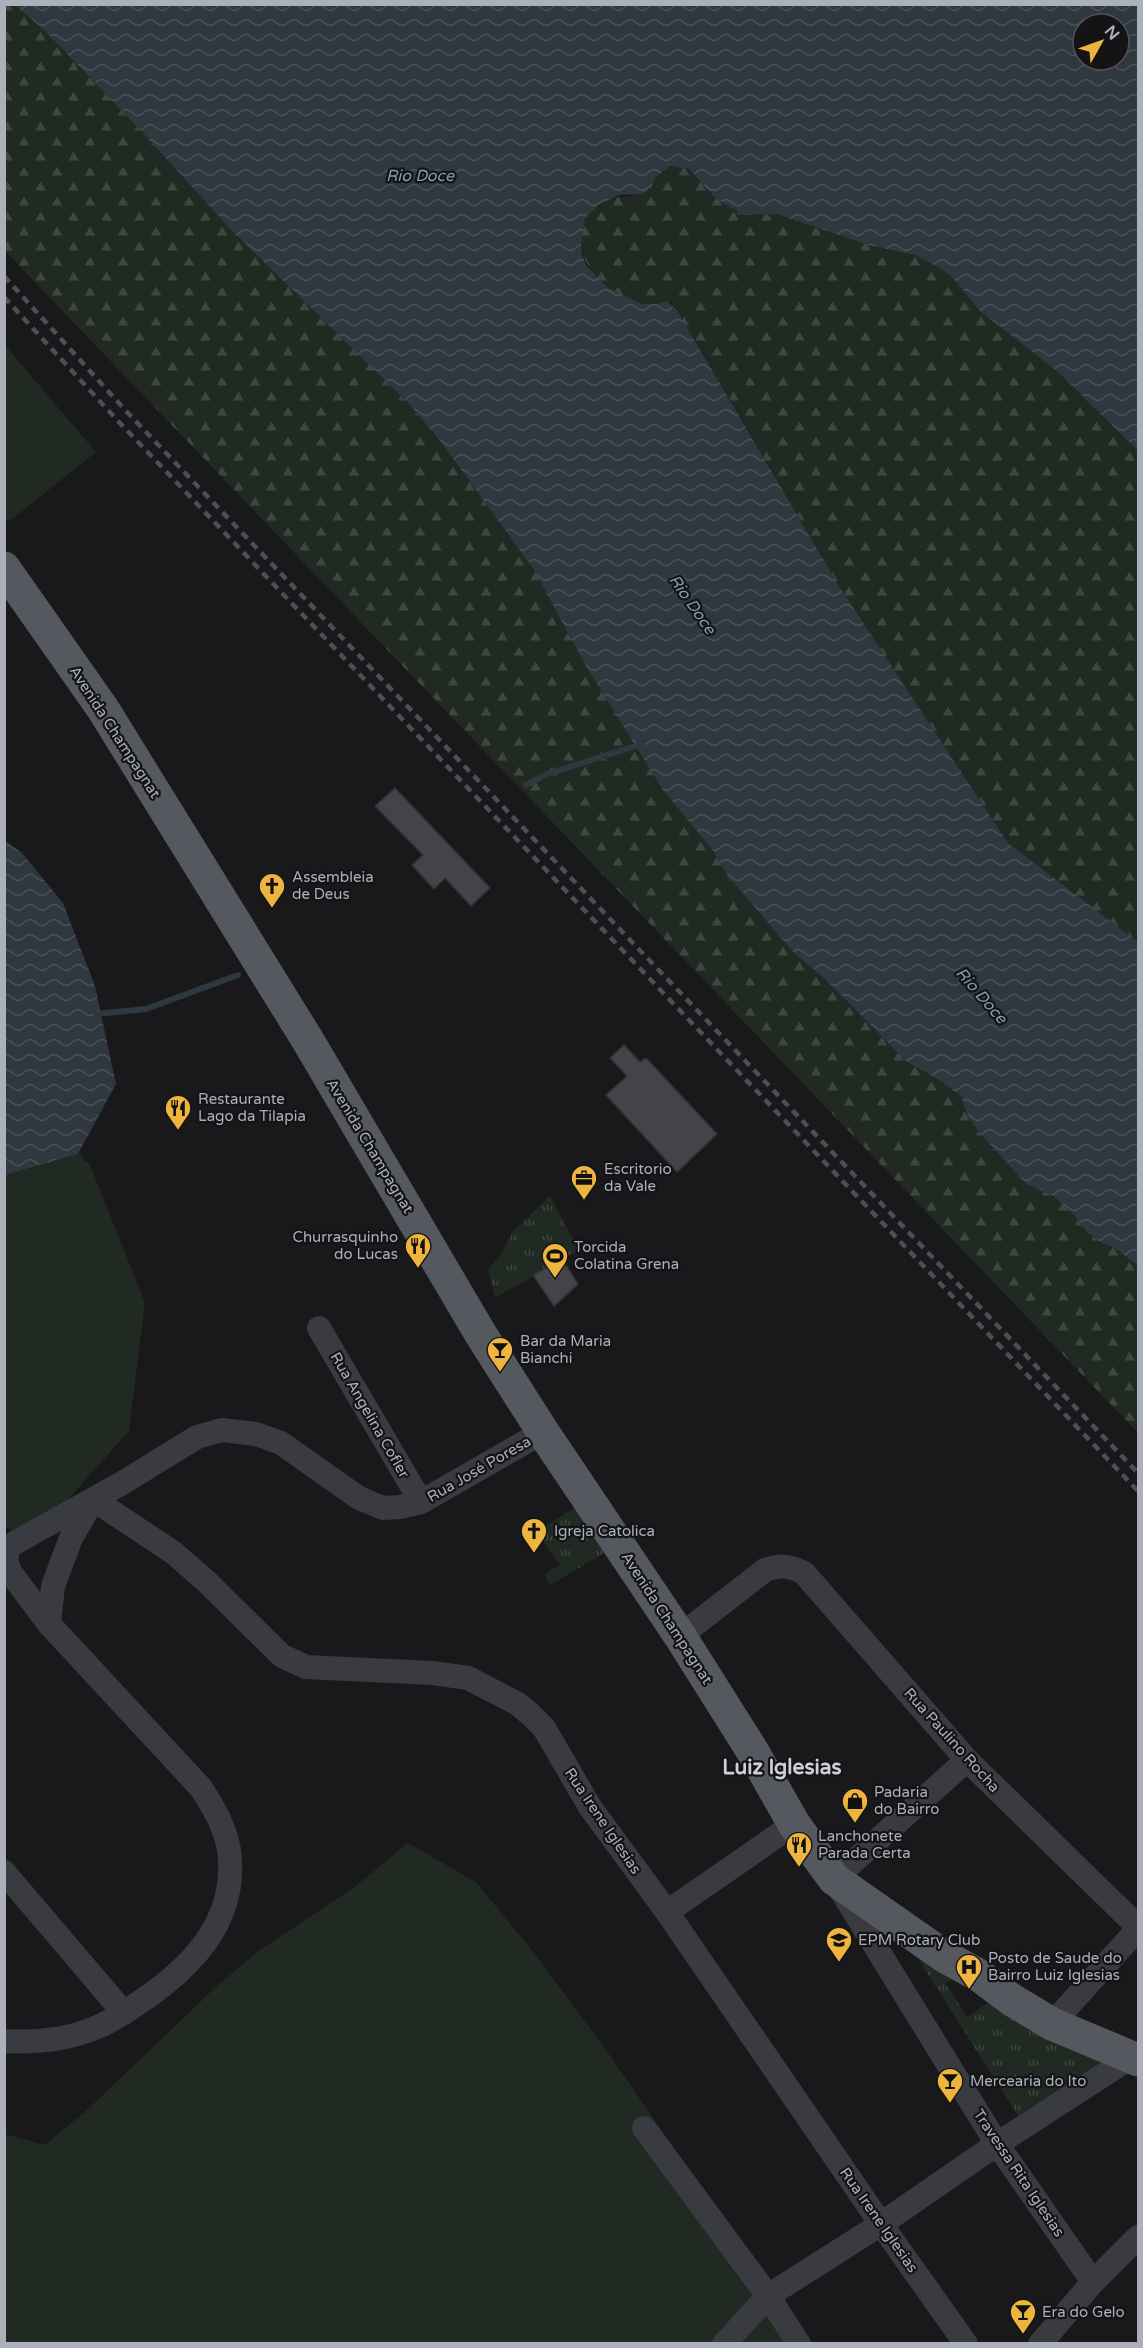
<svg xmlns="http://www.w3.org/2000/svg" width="1143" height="2348" font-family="'Varela Round',sans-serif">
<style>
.grass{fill:#202922}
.forest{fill:url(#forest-firs)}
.park{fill:url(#park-tufts)}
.water{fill:url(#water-waves);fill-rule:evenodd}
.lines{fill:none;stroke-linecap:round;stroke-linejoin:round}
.stream{stroke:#2f373f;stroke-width:6}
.building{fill:#434448;stroke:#333337;stroke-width:1.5}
.street{stroke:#3a3b40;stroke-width:24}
.primary{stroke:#56585f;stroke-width:33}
.rail{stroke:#4d4f55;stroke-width:4.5;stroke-dasharray:8 6;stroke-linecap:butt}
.labels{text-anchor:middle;stroke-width:4.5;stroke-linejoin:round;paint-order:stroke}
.street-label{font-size:15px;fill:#abb0ba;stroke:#141416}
.poi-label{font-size:15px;fill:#abb0ba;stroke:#141416;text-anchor:start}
.water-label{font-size:16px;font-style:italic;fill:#839db4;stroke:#141416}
.district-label{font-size:21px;font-weight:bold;fill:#cccfd6;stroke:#141416}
</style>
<defs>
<pattern id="forest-firs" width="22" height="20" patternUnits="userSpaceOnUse" patternTransform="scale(1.5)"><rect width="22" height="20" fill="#202922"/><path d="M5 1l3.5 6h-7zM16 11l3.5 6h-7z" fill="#3e4640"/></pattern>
<pattern id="park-tufts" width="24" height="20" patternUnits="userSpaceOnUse" patternTransform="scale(1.5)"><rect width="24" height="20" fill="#202922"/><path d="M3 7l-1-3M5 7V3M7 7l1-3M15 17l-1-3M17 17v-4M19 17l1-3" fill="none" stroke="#3e4640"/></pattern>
<pattern id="water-waves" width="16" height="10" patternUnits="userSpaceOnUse" patternTransform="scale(1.5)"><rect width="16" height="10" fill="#2f373f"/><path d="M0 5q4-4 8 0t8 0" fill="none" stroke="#4a5159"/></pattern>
</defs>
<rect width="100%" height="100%" fill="#19191b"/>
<path class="grass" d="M4,344L96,452L11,520H4Z
M81,1153L85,1161L89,1163L145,1303L129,1431L32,1540L27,1542L5,1526V1175Z
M408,1843L476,1882L535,1954L611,2057L808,2343H5L4,2134L45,2145L88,2109L219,1984L260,1950L353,1888Z"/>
<path class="forest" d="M15,4L43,29L145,135L231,230L409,404L441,442L534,570L584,663L663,789L714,852L727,875L794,953L827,981L907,1062L936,1078L961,1096L967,1114L978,1131L1026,1184L1052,1195L1072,1213L1088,1233L1102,1243L1114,1247L1138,1266V1433L5,251L4,5Z
M670,165L690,169C705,185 715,203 737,210L738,215L777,214L868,245L915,255L941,268L952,277L980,311L1058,372L1138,451V942L1008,843L839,586L696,341L672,303L667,301C660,303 652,306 645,305C600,299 554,239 599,204C613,193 620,199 634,195C640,194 646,190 651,188L656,177Z"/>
<path class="park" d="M550,1196L579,1250L495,1298L488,1270L501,1254L514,1230Z
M580,1504L609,1550L550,1585L544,1574L560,1565L536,1532Z
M899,1929L961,1975L945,1983L967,2017L993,1999L1119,2058L1022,2122Z"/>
<path class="water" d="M15,5H1138V451L1058,372L980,311L952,277L940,268L915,255L868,245L777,214L737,215V210C714,202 705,185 689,169L670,166L656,177L651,188L642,194L619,195L598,205L585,219L581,244L582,254L586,265L608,288L642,304H657L667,301L677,310L839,586L1008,843L1138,942V1266L1114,1247L1102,1243L1088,1233L1072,1213L1052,1195L1026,1184L978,1131L967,1114L961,1096L936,1078L907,1062L827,981L794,953L727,875L714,852L663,790L584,663L534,570L441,442L409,404L231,230L145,135L43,29ZM1083,24H1119V60H1083Z
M4,840L22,853L63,903L95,986L116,1084L78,1154L5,1175Z"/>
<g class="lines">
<path class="stream" d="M526,785L547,774L642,744
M96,1014L146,1009L238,975"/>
</g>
<path class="building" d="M395,788L490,888L471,906L445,878L434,889L412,865L423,855L375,806Z
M624,1045L640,1062L646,1058L717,1134L677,1172L606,1095L627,1076L610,1058Z
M562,1259L578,1284L554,1306L533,1275Z"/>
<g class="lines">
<path class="street" d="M319,1328L421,1502
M94,1500L174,1553L207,1582L282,1656L306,1667L433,1673L468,1678L518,1704L531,1715L544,1728L590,1807L667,1912L881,2224L966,2344
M49,1624L53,1586L71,1538L92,1502
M680,1636L765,1570C780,1565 789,1565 804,1573L967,1760L1138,1927
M967,1760L834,1879L997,2144L1093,2282
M4,1872L124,2013
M667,1912L794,1824
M1052,2024L1138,1929
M4,2041C35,2043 66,2040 95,2028C113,2021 130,2009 146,1998C196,1963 238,1917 229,1850C225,1827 214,1808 201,1788L49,1624L10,1572L6,1560L8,1550L11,1545L124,1482L197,1437L222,1430L256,1434L281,1443L359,1498L383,1508L400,1507L421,1502L543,1432
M644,2128L768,2296L799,2344
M724,2344L768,2296L881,2224L997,2144L1130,2058
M1040,2344L1093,2282L1138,2237"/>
<path class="primary" d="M4,568L103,709L307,1039L480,1333L543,1432L680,1636L753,1752L794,1824L834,1879L944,1956L980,1976L1012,2000L1052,2024L1138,2060"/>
<path class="rail" d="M4,276L127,412L1138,1473
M4,297L118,421L1138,1491"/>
</g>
<defs>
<g id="church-pin" transform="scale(1.35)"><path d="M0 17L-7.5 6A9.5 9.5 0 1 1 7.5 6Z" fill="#eeb43d" stroke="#141416"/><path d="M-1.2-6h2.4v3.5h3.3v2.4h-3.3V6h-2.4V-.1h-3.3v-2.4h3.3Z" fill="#111"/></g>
<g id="restaurant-pin" transform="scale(1.35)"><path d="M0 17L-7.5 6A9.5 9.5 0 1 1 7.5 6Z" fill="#eeb43d" stroke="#141416"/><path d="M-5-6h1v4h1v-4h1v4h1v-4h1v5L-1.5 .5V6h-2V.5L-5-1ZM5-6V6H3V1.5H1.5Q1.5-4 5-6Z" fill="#111"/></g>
<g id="office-pin" transform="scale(1.35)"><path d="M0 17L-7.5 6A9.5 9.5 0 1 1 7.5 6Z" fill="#eeb43d" stroke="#141416"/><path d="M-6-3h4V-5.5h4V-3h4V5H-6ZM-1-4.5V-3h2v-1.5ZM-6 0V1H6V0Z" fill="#111"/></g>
<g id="stadium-pin" transform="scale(1.35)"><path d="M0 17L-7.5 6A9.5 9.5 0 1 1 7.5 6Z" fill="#eeb43d" stroke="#141416"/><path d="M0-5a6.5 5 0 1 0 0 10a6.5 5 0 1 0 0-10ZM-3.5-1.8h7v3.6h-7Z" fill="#111"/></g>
<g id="bar-pin" transform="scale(1.35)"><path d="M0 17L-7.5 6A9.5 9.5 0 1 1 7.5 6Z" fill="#eeb43d" stroke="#141416"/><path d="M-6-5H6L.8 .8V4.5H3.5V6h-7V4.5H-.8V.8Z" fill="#111"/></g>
<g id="shop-pin" transform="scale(1.35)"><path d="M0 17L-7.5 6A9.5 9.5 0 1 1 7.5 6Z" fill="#eeb43d" stroke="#141416"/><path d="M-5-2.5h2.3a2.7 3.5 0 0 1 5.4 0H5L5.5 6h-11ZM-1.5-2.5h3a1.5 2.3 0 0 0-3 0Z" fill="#111"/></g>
<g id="school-pin" transform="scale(1.35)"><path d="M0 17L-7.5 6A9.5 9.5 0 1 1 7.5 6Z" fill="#eeb43d" stroke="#141416"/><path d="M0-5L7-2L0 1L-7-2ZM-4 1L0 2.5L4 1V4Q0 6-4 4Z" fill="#111"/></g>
<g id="hospital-pin" transform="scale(1.35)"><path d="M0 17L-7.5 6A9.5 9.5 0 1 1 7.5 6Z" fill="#eeb43d" stroke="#141416"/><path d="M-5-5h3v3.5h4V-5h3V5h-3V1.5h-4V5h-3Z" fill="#111"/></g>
</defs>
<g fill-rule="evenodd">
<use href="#church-pin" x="272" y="886"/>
<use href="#restaurant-pin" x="178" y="1108"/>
<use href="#office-pin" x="584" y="1178"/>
<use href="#restaurant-pin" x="418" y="1246"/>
<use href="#stadium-pin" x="555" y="1256"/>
<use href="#bar-pin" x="500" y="1350"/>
<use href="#church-pin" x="534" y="1531"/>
<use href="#shop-pin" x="855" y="1801"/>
<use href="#restaurant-pin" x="799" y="1845"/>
<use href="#school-pin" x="839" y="1940"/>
<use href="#hospital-pin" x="969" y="1967"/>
<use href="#bar-pin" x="950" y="2081"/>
<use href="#bar-pin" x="1023" y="2312"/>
</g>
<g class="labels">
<g class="street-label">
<text transform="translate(115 732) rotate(57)" y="5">Avenida Champagnat</text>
<text transform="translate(370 1146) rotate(59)" y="5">Avenida Champagnat</text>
<text transform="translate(370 1415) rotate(60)" y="5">Rua Angelina Cofler</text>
<text transform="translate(479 1469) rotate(-30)" y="5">Rua José Poresa</text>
<text transform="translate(667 1618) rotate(57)" y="5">Avenida Champagnat</text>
<text transform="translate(952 1740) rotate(48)" y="5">Rua Paulino Rocha</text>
<text transform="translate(603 1821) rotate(56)" y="5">Rua Irene Iglesias</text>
<text transform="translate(1019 2173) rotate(56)" y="5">Travessa Rita Iglesias</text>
<text transform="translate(879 2220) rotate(55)" y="5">Rua Irene Iglesias</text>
</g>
<g class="poi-label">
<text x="292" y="882">Assembleia<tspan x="292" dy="17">de Deus</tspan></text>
<text x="198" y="1104">Restaurante<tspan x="198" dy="17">Lago da Tilapia</tspan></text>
<text x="604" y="1174">Escritorio<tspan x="604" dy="17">da Vale</tspan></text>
<text x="398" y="1242" text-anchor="end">Churrasquinho<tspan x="398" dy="17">do Lucas</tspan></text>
<text x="574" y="1252">Torcida<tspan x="574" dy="17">Colatina Grena</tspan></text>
<text x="520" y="1346">Bar da Maria<tspan x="520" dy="17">Bianchi</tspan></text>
<text x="554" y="1536">Igreja Catolica</text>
<text x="874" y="1797">Padaria<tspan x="874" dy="17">do Bairro</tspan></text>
<text x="818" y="1841">Lanchonete<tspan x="818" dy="17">Parada Certa</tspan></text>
<text x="858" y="1945">EPM Rotary Club</text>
<text x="988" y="1963">Posto de Saude do<tspan x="988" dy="17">Bairro Luiz Iglesias</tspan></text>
<text x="970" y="2086">Mercearia do Ito</text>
<text x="1042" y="2317">Era do Gelo</text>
</g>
<g class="water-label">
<text x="420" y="181">Rio Doce</text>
<text transform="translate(693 604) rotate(55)" y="6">Rio Doce</text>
<text transform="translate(982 995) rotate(49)" y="6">Rio Doce</text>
</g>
<g class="district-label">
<text x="782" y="1774">Luiz Iglesias</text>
</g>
</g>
<rect width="1143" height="2348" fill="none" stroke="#abb0ba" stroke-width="12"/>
<g transform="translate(1101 42) rotate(50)"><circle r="28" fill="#141416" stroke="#505258" stroke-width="1.5"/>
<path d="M0-4.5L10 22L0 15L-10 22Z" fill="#eeb43d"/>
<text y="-9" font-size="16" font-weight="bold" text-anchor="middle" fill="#abb0ba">N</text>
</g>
</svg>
